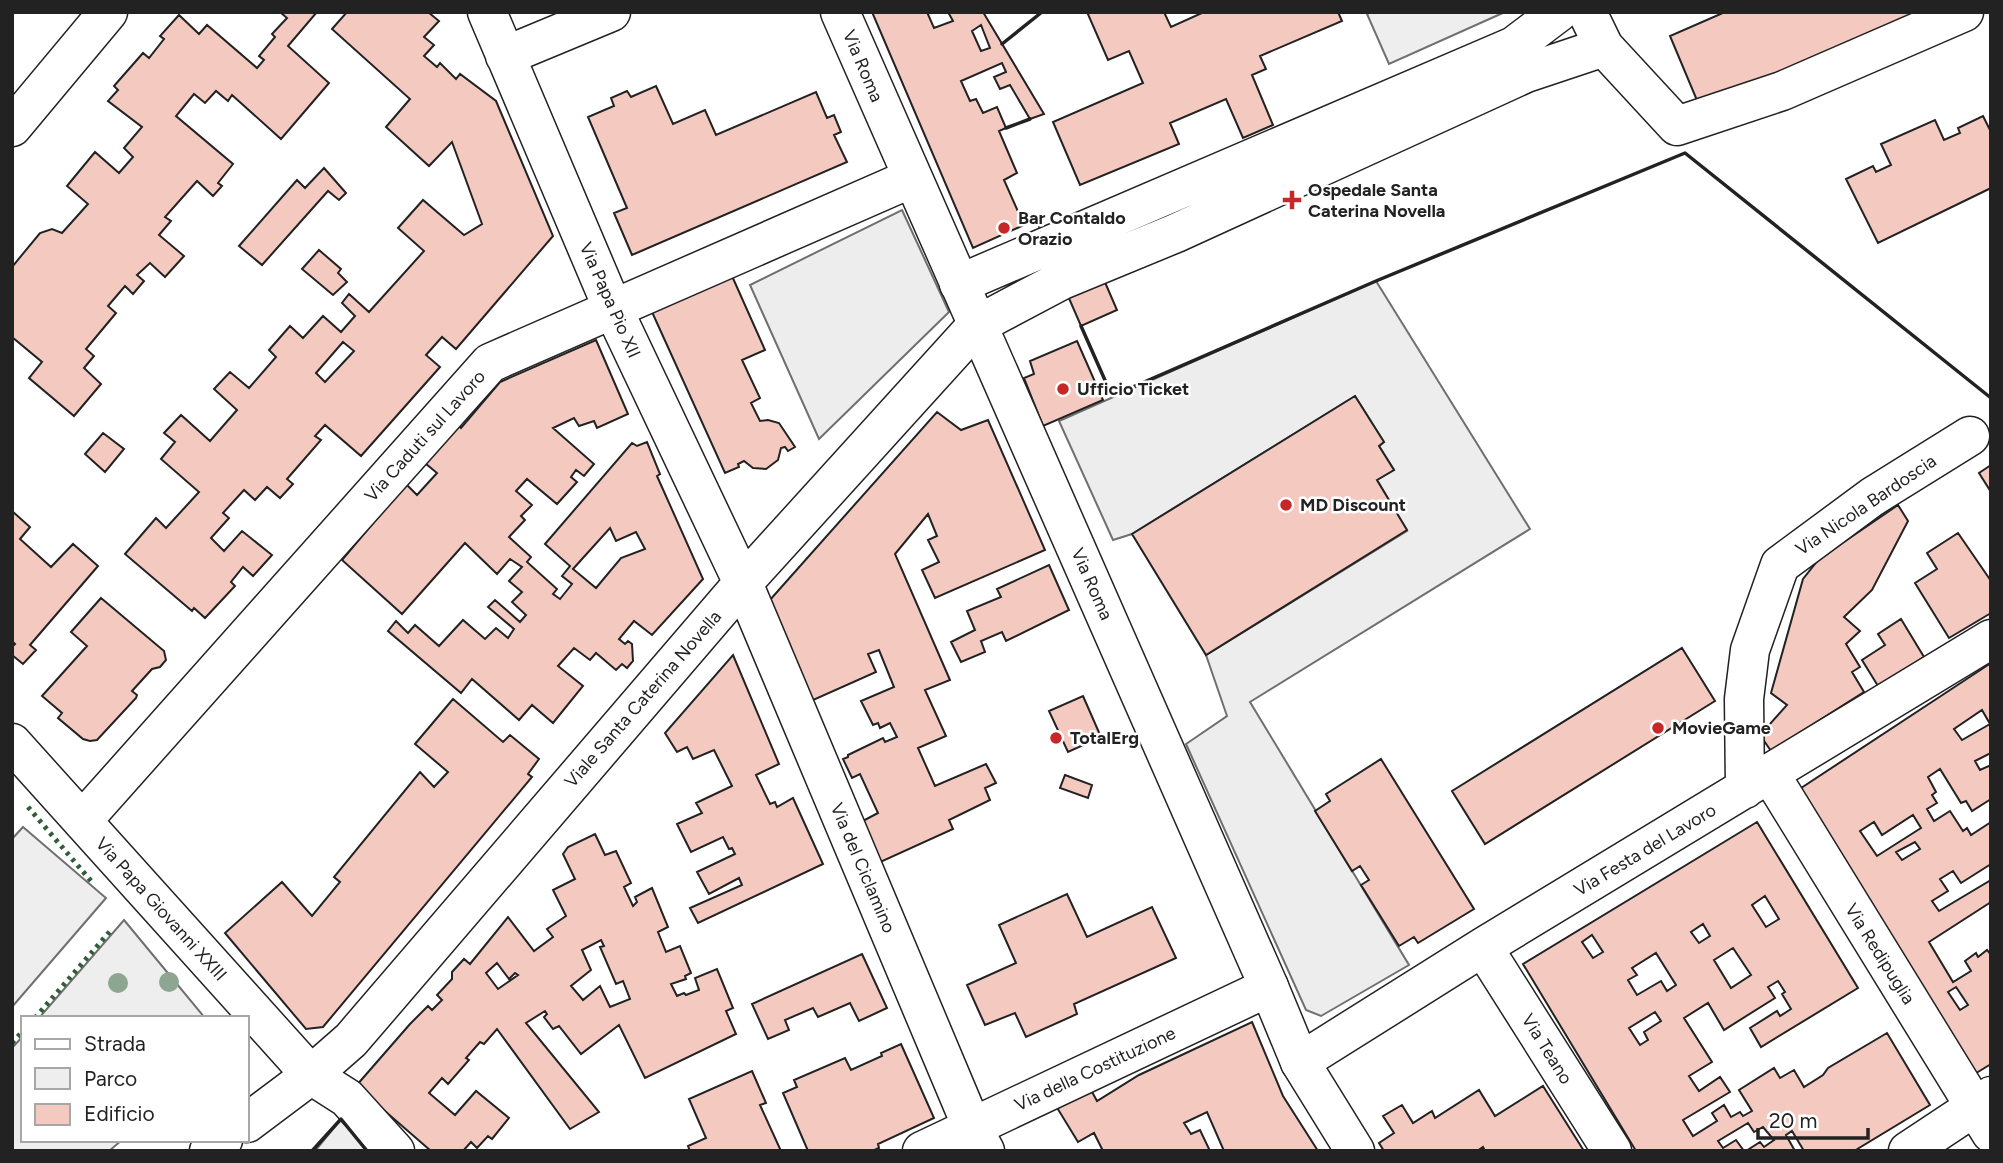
<svg xmlns="http://www.w3.org/2000/svg" width="2003" height="1163" font-family="Figtree,sans-serif">
<style>
.green{fill:#eee;stroke:#6f6f6f;stroke-width:2}
.parking{fill:#ededed;stroke:#6f6f6f;stroke-width:2}
.building{fill:#f3c9c0;stroke:#222;stroke-width:2;fill-rule:evenodd}
.lines{fill:none;stroke-linecap:round;stroke-linejoin:round}
.minor-casing{stroke:#222;stroke-width:41}
.major-casing{stroke:#222;stroke-width:41}
.minor{stroke:#fff;stroke-width:38}
.major{stroke:#fff;stroke-width:38}
.hedge{stroke:#2f5e38;stroke-width:5;stroke-dasharray:3.5 5;stroke-linecap:butt}
.fence{stroke:#222;stroke-width:2;stroke-dasharray:9 3.5;stroke-linecap:butt}
.wall{stroke:#222;stroke-width:3.5}
.tree{fill:#8da692}
.poi-dot{fill:#c62828;stroke:#fff;stroke-width:2.5}
.labels{text-anchor:middle;stroke-width:5;stroke-linejoin:round;paint-order:stroke}
.street-label{font-size:18px;fill:#222;stroke:#fff}
.poi-label{font-size:18px;font-weight:bold;fill:#222;stroke:#fff;text-anchor:start}
</style>
<rect width="100%" height="100%" fill="#fff"/>
<path class="green" d="M1371,12H1505L1389,64L1367,14Z
M23,827L106,898L12,1007V839Z
M124,920L205,1018H39Z
M23,1036V1140H122L109,1151H12V1048Z
M341,1119L367,1151H315Z"/>
<path class="parking" d="M902,210L949,312L819,439L750,285Z
M1376,281L1530,529L1250,702L1409,965L1321,1016L1306,1010L1186,744L1227,716L1206,655L1407,531L1377,480L1394,470L1379,446L1384,442L1355,396L1132,534L1113,540L1059,421Z"/>
<path class="building" d="M280,12H317L288,46L329,83L281,139L232,95L228,101L216,91L205,103L194,94L176,116L233,164L218,183L222,186L213,196L197,181L165,217L171,221L159,235L184,256L165,277L150,263L137,275L144,281L133,294L125,286L108,306L116,313L86,349L94,356L84,368L101,384L74,416L29,378L42,362L12,337V267L40,233L52,229L62,233L88,204L67,186L95,152L119,173L133,157L124,148L142,127L108,101L118,90L114,86L143,53L149,58L164,39L160,36L179,15L199,34L207,25L257,68L264,60L259,56L275,37L272,34L287,18Z
M347,12H428L439,21L424,37L434,45L424,56L437,67L440,63L456,79L460,74L496,101L553,236L456,349L442,337L426,355L440,367L361,456L325,425L315,436L321,440L287,479L293,484L280,498L267,487L255,500L244,490L223,513L229,518L211,538L224,551L242,531L272,555L253,576L243,567L231,582L235,586L205,618L194,608L192,611L125,554L156,518L166,528L199,492L161,459L175,442L164,433L181,415L210,441L237,410L214,389L230,372L249,388L276,357L269,350L290,326L303,338L323,316L341,332L355,316L342,303L349,294L369,312L424,251L398,228L423,200L464,235L482,224L452,142L429,166L386,127L410,99L332,29ZM343,342L354,351L325,382L316,373Z
M872,12H927L934,28L953,21L948,12H983L1044,114L1030,119L1010,85L1000,89L994,77L1006,72L1002,63L961,81L970,101L976,99L983,113L997,107L1006,128L999,131L1017,173L1004,180L1024,225L973,248ZM981,25L990,48L981,51L972,31Z
M1087,12H1164L1171,27L1204,12H1338L1342,21L1260,56L1266,69L1252,75L1273,125L1243,138L1226,99L1170,123L1179,144L1080,185L1053,122L1143,83L1129,51L1108,60Z
M1725,12H1930L1701,110L1670,36Z
M656,86L673,124L705,110L716,135L816,92L827,118L834,115L841,132L834,135L847,162L632,255L614,213L627,208L588,117L614,106L611,98L627,91L631,97Z
M1983,116L1991,132V188L1878,243L1846,179L1873,166L1876,172L1891,165L1881,144L1935,120L1944,140L1960,133L1958,128Z
M324,168L346,193L339,200L328,191L262,265L239,246L297,180L305,188Z
M319,250L341,269L338,273L347,282L333,295L302,269Z
M732,276L765,350L742,360L760,398L751,403L760,421L768,420L779,423L795,447L788,451L785,447L781,448L778,460L766,469L753,468L744,461L738,464L739,467L725,473L652,312Z
M1104,280L1117,310L1081,326L1068,296Z
M596,340L628,414L597,428L594,421L579,426L574,418L553,428L594,464L584,476L576,470L571,477L577,482L557,504L527,479L516,491L532,505L521,516L525,520L509,537L531,557L527,562L557,589L553,594L560,599L572,584L562,576L570,566L545,544L632,443L637,446L647,442L660,474L657,476L703,579L652,635L634,621L619,639L625,644L628,641L632,644L633,661L627,668L622,664L616,670L596,653L590,660L574,648L558,666L583,686L553,723L532,705L519,720L472,679L461,693L388,631L396,621L408,633L415,625L439,646L463,620L485,639L496,628L508,638L514,629L488,607L495,600L520,622L526,615L512,602L522,592L509,581L522,567L510,559L497,574L465,543L402,614L342,560L406,484L417,495L437,473L425,463L456,423L461,428L500,382ZM610,528L616,541L636,532L645,549L621,558L596,588L573,569Z
M1077,341L1103,400L1043,426L1024,378L1034,374L1030,361Z
M1355,396L1384,442L1379,446L1394,470L1377,480L1407,530L1206,655L1132,534Z
M937,412L961,430L988,420L1045,550L935,598L922,570L939,562L928,540L937,536L928,514L895,554L950,680L925,690L946,736L918,748L935,786L986,764L996,783L985,788L990,800L949,820L953,829L876,864L859,823L878,813L860,774L852,778L843,759L848,757V755L883,738L885,742L897,737L890,723L880,728L878,723L873,725L861,701L894,687L879,650L868,654L876,672L811,701L769,601Z
M103,433L124,449L105,472L85,454Z
M1991,465V492L1979,473Z
M1898,505L1908,521L1872,590L1844,617L1860,631L1846,644L1860,667L1852,672L1864,692L1771,751L1760,735L1787,705L1771,693L1803,579L1819,559Z
M12,511L30,527L20,539L51,567L73,544L98,566L30,645L36,650L23,664L12,655V647L15,644L12,641Z
M1958,533L1991,581V613L1949,638L1915,583L1937,569L1927,553Z
M1049,565L1069,610L1006,641L1002,632L981,641L985,652L961,662L951,642L975,630L967,611L1001,597L997,589Z
M101,598L164,651L166,660L160,667L152,669L132,691L137,695L136,698L97,740L90,741L83,739L58,718L62,713L42,696L87,646L71,632Z
M1901,619L1924,657L1921,659L1923,662L1878,686L1862,660L1885,645L1878,634Z
M1682,648L1715,701L1485,844L1452,791Z
M733,655L779,764L756,775L770,804L775,802L777,807L793,798L823,864L698,923L690,908L742,885L739,878L709,894L697,872L735,854L732,848L729,849L723,837L691,852L677,824L702,813L696,803L732,786L714,750L693,759L687,747L677,752L665,733Z
M1991,663V753L1975,761L1980,770L1991,765V799L1972,811L1966,801L1961,803L1940,769L1928,777L1936,792L1932,795L1937,803L1927,809L1934,821L1950,811L1963,831L1967,828L1971,835L1991,822V864L1961,883L1953,871L1940,879L1948,891L1932,901L1939,911L1991,880V902L1929,942L1953,982L1971,971L1965,961L1976,953L1978,957L1987,950L1991,955V1064L1973,1075L1792,794ZM1982,710L1990,724L1962,740L1954,729ZM1913,815L1921,828L1877,856L1860,831L1874,822L1882,835ZM1915,842L1920,849L1902,860L1896,852ZM1956,987L1968,1005L1960,1010L1948,992Z
M1083,696L1101,737L1068,752L1049,711Z
M453,699L503,742L510,735L539,759L528,774L532,777L323,1027L306,1029L225,933L282,882L312,916L340,882L334,877L420,772L434,787L448,772L415,744Z
M1381,759L1474,909L1418,943L1414,937L1399,946L1361,885L1369,880L1360,866L1352,871L1315,811L1330,801L1326,794Z
M1065,775L1092,785L1088,798L1060,788Z
M1757,822L1858,988L1761,1047L1750,1028L1777,1011L1780,1016L1791,1009L1782,994L1785,992L1778,981L1768,987L1775,998L1724,1030L1708,1003L1684,1018L1712,1062L1689,1076L1699,1091L1720,1077L1730,1092L1683,1120L1693,1136L1717,1121L1712,1113L1724,1105L1731,1117L1740,1112L1743,1116L1752,1111L1739,1090L1774,1068L1780,1078L1794,1070L1804,1087L1823,1075L1828,1068L1887,1033L1930,1105L1854,1151H1804L1792,1131L1786,1135L1795,1151H1746L1760,1142L1764,1147L1774,1140L1763,1127L1754,1132L1748,1123L1718,1141L1723,1148L1736,1140L1744,1151H1636L1523,964ZM1765,896L1779,919L1766,927L1752,905ZM1703,924L1710,936L1699,943L1691,932ZM1592,935L1603,952L1593,958L1582,942ZM1733,948L1751,975L1731,988L1714,960ZM1656,953L1676,985L1667,991L1661,981L1637,995L1628,980L1637,975L1632,968ZM1655,1012L1661,1021L1644,1032L1648,1040L1640,1045L1629,1028Z
M595,834L605,855L616,851L631,883L624,887L633,906L637,902L635,897L652,888L668,927L658,932L666,952L680,946L691,973L685,976L686,979L671,984L677,996L684,993L686,995L699,990L695,978L717,969L733,1008L726,1011L736,1034L645,1078L619,1025L581,1054L559,1026L553,1029L544,1017L547,1014L545,1011L526,1023L599,1112L570,1129L497,1029L484,1044L480,1042L466,1058L469,1060L448,1084L442,1078L429,1093L455,1115L476,1091L509,1118L492,1139L488,1136L477,1148L471,1142L463,1151H431L356,1086L410,1024L428,1006L432,1010L442,1000L437,995L452,979V972L464,959L470,964L508,917L534,951L553,937L547,929L566,916L553,890L575,879L563,854L568,847ZM601,940L604,946L600,947L616,984L623,981L630,999L610,1007L600,986L583,1000L571,986L591,970L582,950ZM497,963L509,979L515,973L518,975L498,989L486,973Z
M1067,894L1087,937L1152,907L1176,958L1074,1004L1077,1014L1026,1037L1015,1013L985,1025L967,985L1016,963L999,925Z
M862,954L887,1008L859,1021L850,1003L818,1017L813,1008L785,1020L789,1030L768,1039L752,1004Z
M1252,1022L1283,1096L1318,1151H1224L1207,1112L1184,1123L1191,1134L1200,1130L1210,1151H1103L1094,1133L1078,1142L1056,1106L1090,1088L1097,1101L1139,1075Z
M901,1044L934,1118L878,1144L879,1148L872,1151H808L783,1093L797,1087L794,1080L845,1058L851,1070L882,1056L881,1053Z
M752,1071L766,1103L760,1105L781,1151H690L688,1146L706,1138L689,1099Z
M1543,1086L1584,1151H1485L1483,1147L1477,1151H1384L1379,1143L1394,1133L1383,1116L1402,1105L1413,1123L1432,1111L1435,1118L1479,1090L1495,1116Z"/>
<g class="lines">
<g class="minor-casing">
<path id="minor" d="M487,12L613,309L743,583L972,1127L985,1151
M1587,12L1604,47L1677,126L1782,91L1964,12
M505,56L611,12
M12,127L108,12
M959,284L1514,46L1559,12
M12,743L311,1075L347,1098L395,1151
M1770,774L1991,1133
M1745,789L1744,699L1750,650L1780,565L1872,497L1970,436
M82,821L490,363L912,178
M1483,947L1612,1151
M1300,1062L1483,947L1991,639
M247,1123L311,1075L351,1040L743,583L977,325L1062,280L1176,233L1526,73L1604,47
M209,1151L223,1140
M922,1151L1269,987
M1908,1151L1991,1096"/>
</g>
<g class="major-casing">
<path id="major" d="M840,12L1269,987L1300,1062L1355,1151"/>
</g>
<use href="#minor" class="minor"/>
<use href="#major" class="major"/>
<path class="hedge" d="M28,807L91,881
M35,1018L112,929
M12,1043L23,1031"/>
<path class="fence" d="M1024,225L1036,220L1041,231"/>
<path class="wall" d="M1002,44L1042,12
M1006,128L1030,119
M1081,326L1112,396L1376,281L1685,153L1991,398
M312,1151L341,1119L367,1151"/>
</g>
<g class="tree">
<circle cx="169" cy="982" r="10"/>
<circle cx="118" cy="983" r="10"/>
</g>
<g class="poi-dot">
<path d="M1288.5 189.5h7v7h7v7h-7v7h-7v-7h-7v-7h7z"/>
<circle cx="1004" cy="228" r="7"/>
<circle cx="1063" cy="389" r="7"/>
<circle cx="1286" cy="505" r="7"/>
<circle cx="1658" cy="728" r="7"/>
<circle cx="1056" cy="738" r="7"/>
</g>
<g class="labels">
<g class="street-label">
<text transform="translate(863 66) rotate(67)" y="6">Via Roma</text>
<text transform="translate(610 300) rotate(66)" y="6">Via Papa Pio XII</text>
<text transform="translate(425 436) rotate(-48)" y="6">Via Caduti sul Lavoro</text>
<text transform="translate(1866 505) rotate(-34)" y="6">Via Nicola Bardoscia</text>
<text transform="translate(1092 584) rotate(66)" y="6">Via Roma</text>
<text transform="translate(643 699) rotate(-49)" y="6">Viale Santa Caterina Novella</text>
<text transform="translate(1645 850) rotate(-31)" y="6">Via Festa del Lavoro</text>
<text transform="translate(863 868) rotate(67)" y="6">Via del Ciclamino</text>
<text transform="translate(161 909) rotate(48)" y="6">Via Papa Giovanni XXIII</text>
<text transform="translate(1880 954) rotate(58)" y="6">Via Redipuglia</text>
<text transform="translate(1547 1049) rotate(58)" y="6">Via Teano</text>
<text transform="translate(1095 1069) rotate(-25)" y="6">Via della Costituzione</text>
</g>
<g class="poi-label">
<text x="1308" y="196">Ospedale Santa<tspan x="1308" dy="21">Caterina Novella</tspan></text>
<text x="1018" y="224">Bar Contaldo<tspan x="1018" dy="21">Orazio</tspan></text>
<text x="1077" y="395">Ufficio Ticket</text>
<text x="1300" y="511">MD Discount</text>
<text x="1672" y="734">MovieGame</text>
<text x="1070" y="744">TotalErg</text>
</g>
</g>
<rect width="2003" height="1163" fill="none" stroke="#222222" stroke-width="28"/>
<rect x="21" y="1016" width="228" height="126" fill="#ffffff" stroke="#a7a7a7" stroke-width="2"/>
<rect x="35" y="1039" width="35" height="10" fill="#ffffff" stroke="#a7a7a7" stroke-width="2"/>
<text x="84" y="1051" font-size="21" fill="#222222">Strada</text>
<rect x="35" y="1068" width="35" height="21" fill="#eeeeee" stroke="#a7a7a7" stroke-width="2"/>
<text x="84" y="1086" font-size="21" fill="#222222">Parco</text>
<rect x="35" y="1104" width="35" height="21" fill="#f3c9c0" stroke="#a7a7a7" stroke-width="2"/>
<text x="84" y="1121" font-size="21" fill="#222222">Edificio</text>
<path d="M1758 1128v10h110v-10" fill="none" stroke="#222222" stroke-width="3.5"/>
<text x="1769" y="1128" font-size="21" fill="#222222" stroke="#ffffff" stroke-width="5" paint-order="stroke">20 m</text>
</svg>
